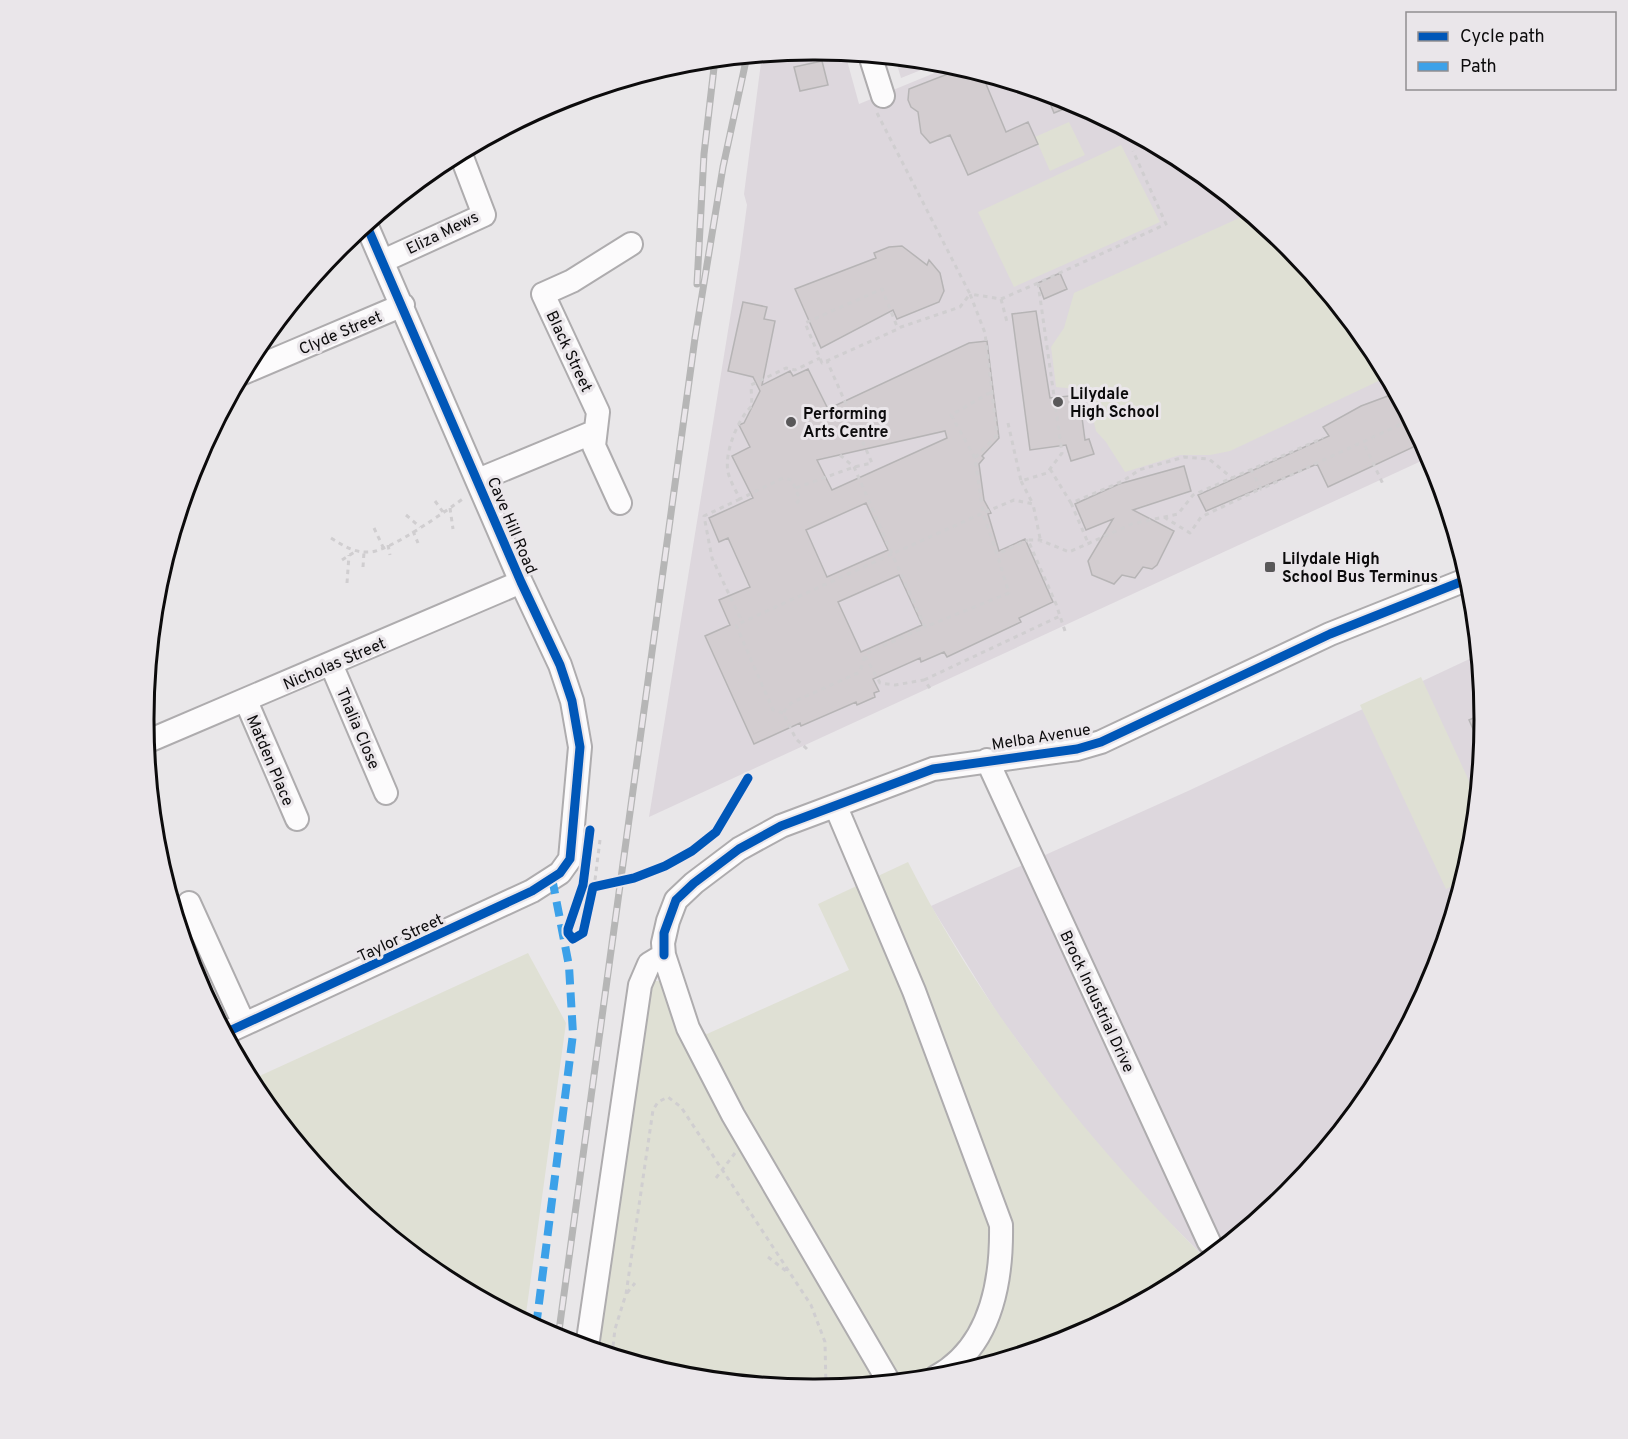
<svg xmlns="http://www.w3.org/2000/svg" width="1628" height="1439" font-family="Overpass,sans-serif">
<style>
.built{fill:#ddd7dd}
.green{fill:#dfe0d4}
.building{fill:#d3cdd0;stroke:#b6b4b5;stroke-width:1.5;fill-rule:evenodd}
.lines{fill:none;stroke-linecap:round;stroke-linejoin:round}
.minor-casing{stroke:#aeacae;stroke-width:26}
.path{stroke:#d0ced0;stroke-width:3;stroke-dasharray:4.5 4.5;stroke-linecap:butt}
.minor{stroke:#fcfbfc;stroke-width:22}
.rail-casing{stroke:#b6b6b6;stroke-width:7}
.rail{stroke:#eae6ea;stroke-width:4.5;stroke-dasharray:14;stroke-linecap:butt}
.quiet{stroke:#3ca1e9;stroke-width:8;stroke-dasharray:15 8;stroke-linecap:butt}
.cycleway-casing{stroke:#eae6ea;stroke-width:13}
.cycleway{stroke:#0057b8;stroke-width:9}
.poi-dot{fill:#595859;stroke:#eae6ea;stroke-width:2}
.labels{text-anchor:middle;stroke-width:6;stroke-linejoin:round;paint-order:stroke}
.street-label{font-size:16px;fill:#0c0b0c;stroke:#eae6ea}
.poi-label{font-size:16px;font-weight:bold;fill:#0c0b0c;stroke:#eae6ea;text-anchor:start}
.rim{fill:none;stroke:#0c0b0c;stroke-width:3}
</style>
<rect width="100%" height="100%" fill="#e9e7e9"/>
<path class="built" d="M814,50L845,53L859,104L954,65L1071,101L1187,163L1288,246L1371,348L1430,457L649,817L740,257L747,205L744,194L762,55Z
M895,58L941,62L901,78Z
M1478,655L1484,720L1471,851L1433,976L1371,1092L1288,1194L1207,1260L1145,1198L1069,1111L999,1016L931,906L1188,791Z"/>
<path class="green" d="M1069,122L1085,155L1050,171L1035,137Z
M1121,145L1160,222L1014,287L978,212Z
M1248,214C1301,257 1355,316 1387,377L1230,451L1210,455H1180L1125,472L1106,442L1096,431L1086,390L1056,387L1051,347L1064,328L1074,293Z
M1421,677L1476,796L1471,851L1462,881L1446,889L1360,705Z
M908,862C984,1012 1088,1142 1207,1260L1186,1277L1070,1339L944,1377L814,1389L683,1377L596,1350L650,991L654,981H662L681,1028L707,1034L849,970L818,904Z
M528,953L566,1023L525,1321L441,1276L340,1193L257,1091L251,1080Z"/>
<path class="building" d="M822,61L828,85L800,91L794,67Z
M963,68L999,79L986,84L1006,132L1028,122L1038,144L968,175L950,135L930,143L921,133L918,112L911,107L908,100L909,89Z
M1046,93L1071,101L1076,104L1054,113Z
M902,246L927,265L929,260L940,273L944,291L939,302L897,319L893,310L821,348L795,289L876,258L874,253L889,247Z
M1060,273L1067,289L1044,299L1038,283Z
M743,302L767,307L764,319L775,321L762,385L790,371L793,376L808,369L828,409L969,343L987,341L999,438L982,456L984,458L979,464L984,500L991,513L988,514L999,551L1025,539L1053,602L1019,618L1021,622L947,657L944,652L921,662L920,658L873,679L879,691L874,693L875,697L857,705L856,702L801,726L800,723L754,744L705,636L730,625L719,600L750,587L728,538L719,542L709,518L753,498L732,456L750,447L739,425L744,423L760,391L753,377L728,371ZM945,431L947,438L832,490L817,460ZM866,503L888,550L827,577L806,530ZM899,575L922,625L861,652L838,602Z
M1036,311L1050,398L1079,395L1085,440L1089,439L1094,454L1071,461L1066,445L1030,450L1012,314Z
M1396,393L1422,443L1328,487L1317,464L1206,511L1198,495L1329,436L1323,427L1361,406Z
M1184,466L1191,491L1133,510L1174,531L1157,565L1152,569L1143,567L1135,578L1122,575L1114,584L1092,575L1088,561L1113,519L1086,530L1075,504L1119,484Z
M1483,714L1484,720L1481,747L1469,720Z"/>
<g class="lines">
<g class="minor-casing">
<path id="minor" d="M870,55L883,96
M383,261L484,215L463,160
M243,373L403,305
M478,480L594,432
M620,503L594,446L598,412L543,294L572,281L631,244
M331,664L386,793
M246,701L297,819
M146,742L521,582
M987,760L1209,1242
M836,807L914,991L1001,1225C1002,1282 991,1347 936,1377
M189,903L244,1024
M225,1033L532,891L560,873L570,859L580,747L572,701L560,665L521,582L366,224
M587,1347L640,985L649,964L664,955
M889,1382L733,1115L688,1028L664,955L663,943L668,921L676,900L694,883L739,849L781,826L933,769L1077,749L1101,742L1330,634L1468,579"/>
</g>
<path class="path" d="M877,113L970,294L960,307L901,327L898,329L822,363L805,323L882,289L898,329
M1038,283L1001,299L970,294L985,333L997,435L975,458L983,513L1014,500L1033,504L1041,543
M1001,299L1007,322
M1008,423L1021,481L1047,473L1062,453L1038,283L1166,224L1133,151
M1365,446L1383,484
M840,455L854,467L892,554L983,513L997,554L1028,540
M975,458L951,415L991,392
M1050,469L1071,503L1123,481L1139,470L1184,457L1209,459L1232,478
M1251,469L1261,489L1410,420
M1021,481L1033,504
M796,488L854,467L872,463L827,361
M740,499L704,516L712,558L742,622
M435,501L443,512
M796,503L800,500L792,480L783,478L740,499C736,491 730,481 728,472C724,453 738,418 752,406L751,385L786,368L795,370L820,358
M1071,503L1089,545
M450,508L453,529
M406,515L420,527
M1164,517L1190,533L1201,517L1260,489
M374,528L383,547
M413,531L418,543
M331,538C344,546 354,553 370,552C390,551 446,511 464,498
M388,545L390,555
M342,560L356,551
M363,567L364,552
M347,583L349,555
M1065,631L1056,604L1028,540H1040L1069,552L1132,524L1178,514L1193,495L1323,438
M865,656L880,683L895,685L924,680L932,691
M924,680L1060,616
M783,713L773,710L736,625L892,554L925,627L1009,593L997,554
M807,749L796,739L783,713L791,703L860,672L865,654L925,627
M595,880L600,840
M716,1178L735,1153
M768,1257L786,1271
M627,1293L635,1283
M612,1355L615,1329L626,1294L653,1110L658,1102L668,1097L681,1107L811,1305L825,1342L826,1388"/>
<use href="#minor" class="minor"/>
<g class="rail-casing">
<path id="rail" d="M697,284L704,154L715,59
M558,1338L695,338L723,167L747,56"/>
</g>
<use href="#rail" class="rail"/>
<path class="quiet" d="M536,1327L573,1034L569,966L552,878"/>
<g class="cycleway-casing">
<path id="cycleway" d="M590,830L583,885L568,929V933L573,939L583,933L593,887L634,878L665,866L692,851L716,832L748,778
M664,955V933L676,900L694,883L739,849L781,826L933,769L1077,749L1101,742L1330,634L1468,579
M225,1033L532,891L560,873L570,859L580,747L572,701L560,665L521,582L366,224"/>
</g>
<use href="#cycleway" class="cycleway"/>
</g>
<g class="poi-dot">
<circle cx="1058" cy="402" r="6"/>
<circle cx="791" cy="422" r="6"/>
<rect x="1264" y="561" width="12" height="12" rx="3"/>
</g>
<g class="labels">
<g class="street-label">
<text transform="translate(442 232) rotate(-26)" y="6">Eliza Mews</text>
<text transform="translate(340 332) rotate(-23)" y="6">Clyde Street</text>
<text transform="translate(570 351) rotate(65)" y="6">Black Street</text>
<text transform="translate(513 525) rotate(67)" y="6">Cave Hill Road</text>
<text transform="translate(334 663) rotate(-23)" y="6">Nicholas Street</text>
<text transform="translate(359 728) rotate(67)" y="6">Thalia Close</text>
<text transform="translate(1041 736) rotate(-9)" y="6">Melba Avenue</text>
<text transform="translate(271 760) rotate(67)" y="6">Matden Place</text>
<text transform="translate(400 937) rotate(-25)" y="6">Taylor Street</text>
<text transform="translate(1098 1001) rotate(65)" y="6">Brock Industrial Drive</text>
</g>
<g class="poi-label">
<text x="1070" y="399">Lilydale<tspan x="1070" dy="18">High School</tspan></text>
<text x="803" y="419">Performing<tspan x="803" dy="18">Arts Centre</tspan></text>
<text x="1282" y="564">Lilydale High<tspan x="1282" dy="18">School Bus Terminus</tspan></text>
</g>
</g>
<path d="M0 0H1628V1439H0ZM813 60H815A659 659 0 0 1 1474 719V720A659 659 0 0 1 815 1379H813A659 659 0 0 1 154 720V719A659 659 0 0 1 813 60Z" fill="#eae6ea" fill-rule="evenodd"/>
<path class="rim" d="M813 60H815A659 659 0 0 1 1474 719V720A659 659 0 0 1 815 1379H813A659 659 0 0 1 154 720V719A659 659 0 0 1 813 60Z"/>
<rect x="1406" y="12" width="210" height="78" fill="#eae6ea" stroke="#918e91" stroke-width="1.5"/>
<rect x="1418" y="32" width="30" height="9" fill="#0057b8" stroke="#918e91" stroke-width="1.5"/>
<text x="1460" y="42" font-size="18" fill="#0c0b0c">Cycle path</text>
<rect x="1418" y="62" width="30" height="9" fill="#3ca1e9" stroke="#918e91" stroke-width="1.5"/>
<text x="1460" y="72" font-size="18" fill="#0c0b0c">Path</text>
</svg>
